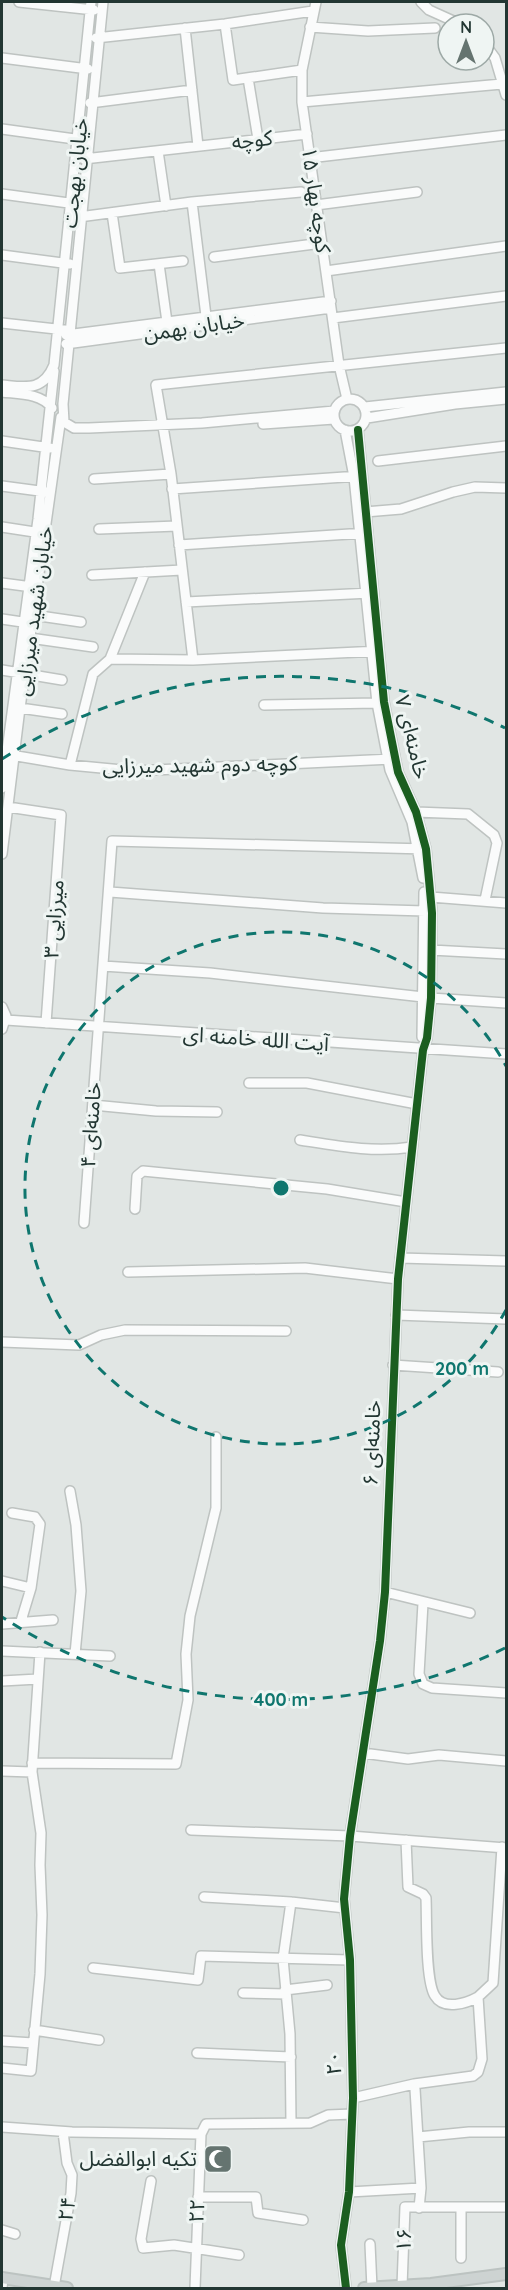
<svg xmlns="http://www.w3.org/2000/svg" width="508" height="2290" font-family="Quicksand,'Noto Sans Arabic',sans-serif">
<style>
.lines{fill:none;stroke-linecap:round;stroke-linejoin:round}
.minor-casing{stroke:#bec3c1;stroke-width:12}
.major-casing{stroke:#bcc3c1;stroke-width:14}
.minor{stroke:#fafbfb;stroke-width:9}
.major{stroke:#cdd3d2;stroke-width:10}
.cycleway-casing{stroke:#eff5f3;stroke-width:11}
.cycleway{stroke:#1b5e20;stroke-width:8}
.ring{fill:none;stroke:#0f766e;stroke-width:3;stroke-dasharray:10 8}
.labels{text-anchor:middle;stroke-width:6;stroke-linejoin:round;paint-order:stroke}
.street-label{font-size:21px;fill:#223632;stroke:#eff5f3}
.poi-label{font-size:21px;fill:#223632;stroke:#eff5f3;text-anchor:end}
.centre{fill:#0f766e;stroke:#eff5f3;stroke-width:3}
.ring-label{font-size:18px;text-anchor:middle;font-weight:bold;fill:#0f766e;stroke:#eff5f3;stroke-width:6;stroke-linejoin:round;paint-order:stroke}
</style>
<rect width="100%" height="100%" fill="#e1e6e4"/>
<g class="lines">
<g class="minor-casing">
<path id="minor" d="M19,2L94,10
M103,2L63,404L64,422L74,428H89L202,423L334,411
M316,2L302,70V102L339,365L347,399
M421,2L429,10L460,24
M225,24L233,80L302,70
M310,27L368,31L435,28
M185,28L198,146
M96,38L225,24L313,11
M484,43L495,58L506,95
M2,58L88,69
M248,78L258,139
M302,102L502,84
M90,103L192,90
M2,129L82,140
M158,151L166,206
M309,158L506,135
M84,159L307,134
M2,194L76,204
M192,202L206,316
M316,205L417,192
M112,213L120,268L183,261
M79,217L192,202L301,192
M2,255L70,264
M214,257L322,243
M159,264L167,322
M326,271L506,246
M333,318L506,296
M2,323L65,330
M66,335L331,301
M66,344L331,308
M2,385C25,387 43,392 54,365L91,2
M2,392C18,394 41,393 52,408
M334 415a16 16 0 1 1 32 0a16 16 0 1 1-32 0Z
M365,407L506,392
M367,418L455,404L506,399
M263,424L334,419
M345,430L354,477L377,703L390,770L412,822L423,878
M2,441L50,448
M378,461L506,446
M94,479L171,474
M2,486L47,492
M172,489L359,476
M365,512L401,509L453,492L475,487L506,488
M2,527L41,533
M99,529L177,526
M179,545L365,533
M92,575L182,570
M2,583L32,587
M186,602L370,593
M33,615L81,622
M2,619L29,623
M30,638L93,647
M379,651L193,660L171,474L156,385L506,348
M110,659L193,660
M2,670L62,680
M264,705L377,703
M20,708L62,714
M11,755L70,765L133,771L392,759
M70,765L93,674L110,659L145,572
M2,788L38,519L54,371
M8,807L61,815L46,1023
M412,813L416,812L468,814L494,835L497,843L485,900
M2,854L20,708L61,417
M110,892L323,908L425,911
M431,897L506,903
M431,950L506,954
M103,966L210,973L423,997
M431,998L506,1003
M2,1007L6,1016L2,1029
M6,1020L506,1054
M422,1037L424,892
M249,1083H307L417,1104
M93,1105L156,1111L217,1112
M300,1140C338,1146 374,1153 412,1147
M135,1209L137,1176L143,1171L327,1189L406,1202
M84,1223L112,841L426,849
M400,1258L506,1261
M128,1272L305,1268L398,1279
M396,1315L506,1319
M2,1342L79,1345L101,1335L125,1330L286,1331
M393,1365L498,1372
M70,1491L76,1525L81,1591L75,1654
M12,1513L35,1517L40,1524L31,1588L21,1621
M2,1581L31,1588
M385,1592L470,1613
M423,1603L419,1674L423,1684L432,1688L506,1693
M2,1624L53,1620
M2,1651L110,1656
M2,1681L38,1679
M363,1753L408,1759L439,1755L506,1761
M32,1763L176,1764L188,1700L186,1654L190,1616L216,1508V1437
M2,1771L32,1772L40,1652
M191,1830L350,1836L506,1848
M406,1840L408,1887L423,1894L426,1898C427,1919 425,1981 435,1996C444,2011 467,2003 478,1997
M204,1897L291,1902L345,1908
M93,1968L198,1980L201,1956L350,1960
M285,1990L327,1985
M243,1993L286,1994
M34,2030L99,2040
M2,2041L33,2043
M197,2053L291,2057
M2,2068L31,2071L40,1974L42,1915L40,1865L41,1833L32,1772
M415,2089L421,2188
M353,2098L414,2084L473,2076L478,2072L482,2059L478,1997L493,1983L502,1847
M291,2123L290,2034L283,1959L291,1902
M2,2127L72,2132L201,2134
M418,2137L469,2132H506
M151,2181L141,2239L143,2248L174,2245L239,2255
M349,2192L421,2188L419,2208
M198,2197H256L258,2213L303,2220
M461,2208V2258
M2,2230L15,2234
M370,2244L372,2288
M402,2286L405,2207H506
M54,2287L71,2193L72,2175L67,2163L63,2132
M2,2288L3,2278
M195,2288L201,2134L206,2124L310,2123L328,2115L352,2114
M346,2288L341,2245L349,2192L353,2098L350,1960L344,1899L350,1836L380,1641L385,1592L398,1279L423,1050L427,1038L431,998L432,913L429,880L426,849L416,812L398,772L384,702L358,430"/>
</g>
<g class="major-casing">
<path id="major" d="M2,2278L67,2288
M364,2288L431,2284L506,2274"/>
</g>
<use href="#minor" class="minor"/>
<use href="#major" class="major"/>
<g class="cycleway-casing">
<path id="cycleway" d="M346,2288L341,2245L349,2192L353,2098L350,1960L344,1899L350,1836L380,1641L385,1592L398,1279L423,1050L427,1038L431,998L432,913L429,880L426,849L416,812L398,772L384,702L358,430"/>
</g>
<use href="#cycleway" class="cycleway"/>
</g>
<g class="ring">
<path d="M506 1310A256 256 0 1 1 506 1066"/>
<path d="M505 1648A512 512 0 0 1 2 1617M2 759A512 512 0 0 1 505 728"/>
</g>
<defs>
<g id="mosque-square" transform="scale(1.5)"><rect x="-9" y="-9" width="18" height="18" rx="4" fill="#657470" stroke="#eff5f3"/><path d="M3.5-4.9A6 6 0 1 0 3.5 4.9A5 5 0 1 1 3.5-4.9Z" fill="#fff"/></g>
</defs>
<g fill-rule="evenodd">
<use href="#mosque-square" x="218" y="2159"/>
</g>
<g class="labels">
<g class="street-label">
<text transform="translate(252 140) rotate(-7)" y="7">کوچه</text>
<text transform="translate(75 173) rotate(-84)" y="7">خیابان بهجت</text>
<text transform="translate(316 200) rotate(82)" y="7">کوچه بهار ۱۵</text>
<text transform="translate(194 327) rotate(-8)" y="7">خیابان بهمن</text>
<text transform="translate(34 611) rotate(-82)" y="7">خیابان شهید میرزایی</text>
<text transform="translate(412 737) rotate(76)" y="7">خامنه‌ای ۷</text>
<text transform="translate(200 765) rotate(-1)" y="7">کوچه دوم شهید میرزایی</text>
<text transform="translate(54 919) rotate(-86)" y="7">میرزایی ۳</text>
<text transform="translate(256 1039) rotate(4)" y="7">آیت الله خامنه ای</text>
<text transform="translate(91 1125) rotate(-86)" y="7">خامنه‌ای ۴</text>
<text transform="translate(372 1443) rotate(-88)" y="7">خامنه‌ای ۶</text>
<text transform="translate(334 2063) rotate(-91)" y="7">۲۰</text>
<text transform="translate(67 2209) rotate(-81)" y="7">۲۴</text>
<text transform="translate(197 2211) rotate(-87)" y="7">۲۲</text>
<text transform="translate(404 2240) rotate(-88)" y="7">۱۶</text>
</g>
<g class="poi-label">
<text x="197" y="2166">تکیه ابوالفضل</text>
</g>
</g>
<circle cx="281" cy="1188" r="9" class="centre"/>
<g class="ring-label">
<text x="462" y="1375">200 m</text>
<text x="281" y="1706">400 m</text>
</g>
<rect width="508" height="2290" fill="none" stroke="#223632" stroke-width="6"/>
<g transform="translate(466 42)"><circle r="28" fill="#eff5f3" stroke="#9da9a6" stroke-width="1.5"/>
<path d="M0-4.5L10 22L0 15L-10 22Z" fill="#657470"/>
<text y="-9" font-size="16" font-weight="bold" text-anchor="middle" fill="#223632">N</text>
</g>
</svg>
